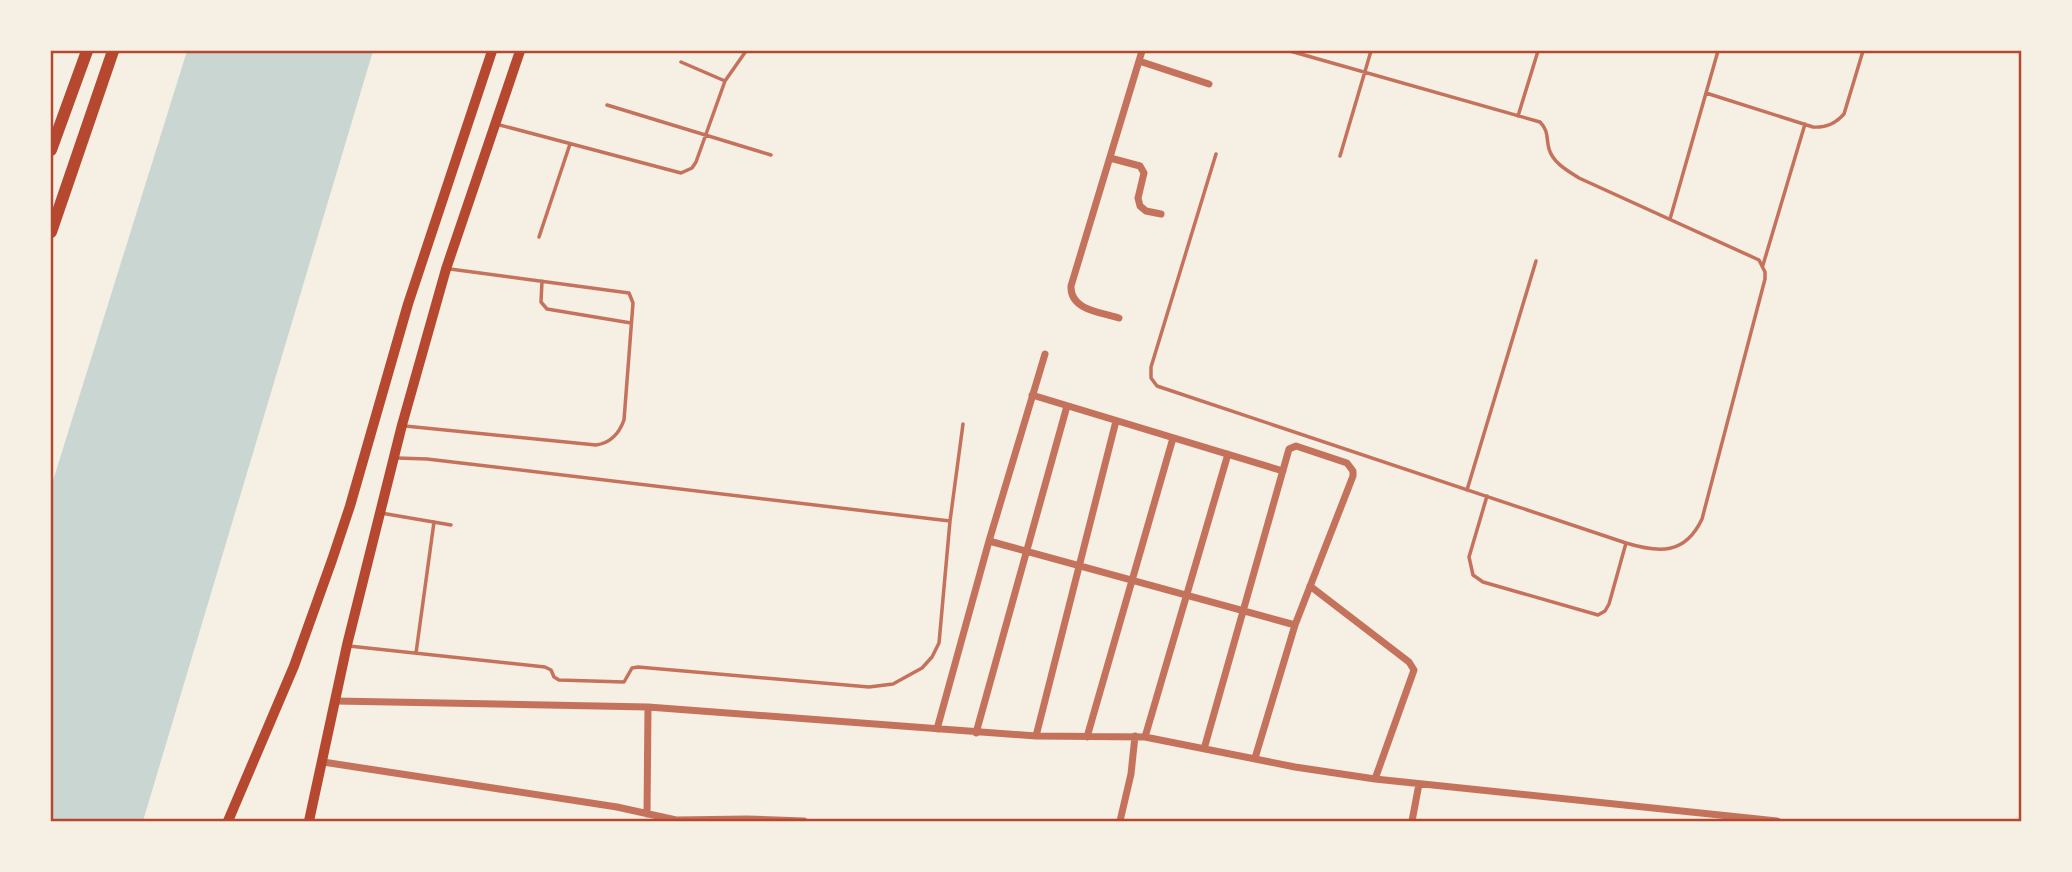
<svg xmlns="http://www.w3.org/2000/svg" width="2072" height="872" font-family="Manrope,sans-serif">
<style>
.water{fill:#c9d6d2}
.lines{fill:none;stroke-linecap:round;stroke-linejoin:round}
.service{stroke:#c5725c;stroke-width:3.5}
.minor{stroke:#c5725c;stroke-width:7}
.secondary{stroke:#b5482f;stroke-width:10}
.primary{stroke:#b5482f;stroke-width:12}
.neatline{fill:none;stroke:#b5482f;stroke-width:2.5}
</style>
<rect width="100%" height="100%" fill="#f6efe4"/>
<path class="water" d="M187,51H373L143,821H51V487Z"/>
<g class="lines">
<path class="service" d="M681,62L725,81
M1706,93L1813,127C1826,128 1835,124 1844,114L1863,51
M607,105L771,155
M1518,116L1538,51
M496,124L681,173L692,168L696,162L725,81L746,51
M1216,154L1151,367V378L1157,386L1626,543C1659,553 1685,555 1702,519L1765,279V272L1759,260L1579,178C1568,171 1553,163 1549,149C1546,138 1549,131 1540,122L1290,51
M1340,156L1371,51
M1670,219L1718,51
M539,237L570,144
M1763,265L1805,124
M542,281L541,302L547,309L631,323
M405,426L596,445C610,443 619,434 624,420L633,303L629,293L450,269
M397,458L427,459L950,521
M1467,490L1536,261
M1487,496L1469,557L1473,575L1483,582L1598,615L1605,611L1609,604L1626,543
M381,513L451,525
M349,646L545,667L551,670L554,677L559,680L624,682L632,668L638,667L869,687L893,684L922,668L932,657L939,643L950,521L963,424
M416,653L434,522"/>
<path class="minor" d="M1139,61L1209,84
M1110,158L1140,166L1144,173L1138,198L1140,206L1146,211L1161,214
M1119,318C1100,312 1070,310 1071,286L1142,51
M1032,395L1283,471
M989,541L1295,625
M1310,586L1409,662L1414,670L1375,779
M336,701L648,707L1036,736L1145,737L1295,767L1375,779L1777,821
M937,729L989,541L1045,354
M976,733L1067,406
M1036,736L1116,421
M1087,737L1173,438
M1145,737L1228,454
M1204,749L1289,449L1296,446L1347,463L1353,471V476L1295,625L1255,758
M323,762L617,807L676,820L747,819L804,821
M647,814L648,707
M1120,821L1131,774L1135,736
M1412,821L1419,784"/>
<path class="secondary" d="M228,821L294,666L332,560L350,506L408,304L492,51
M309,821L347,645L402,425L446,269L520,51"/>
<path class="primary" d="M51,150L87,51
M51,232L113,51"/>
</g>
<rect width="2072" height="872" fill="none" stroke="#f6efe4" stroke-width="105"/>
<rect x="52" y="52" width="1968" height="768" class="neatline"/>
</svg>
